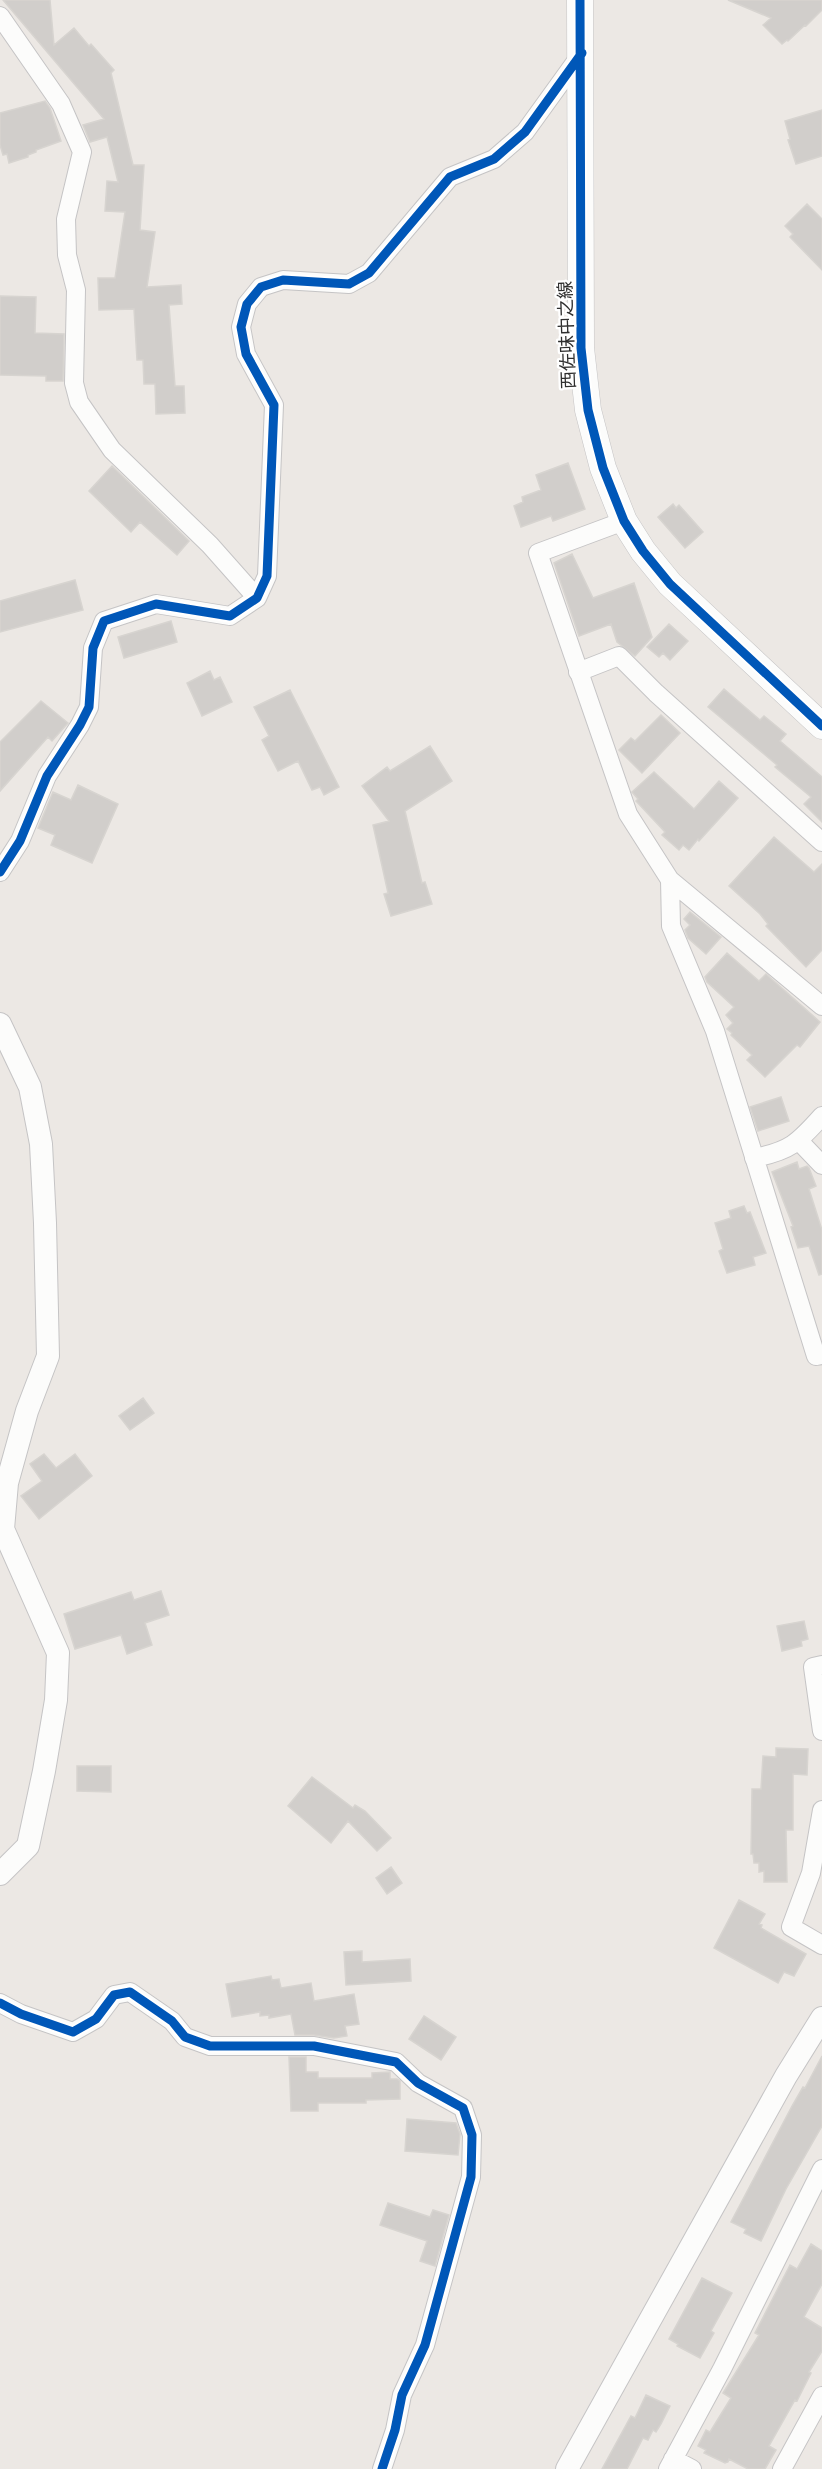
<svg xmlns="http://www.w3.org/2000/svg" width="822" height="2469" font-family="Overpass,'Noto Sans JP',sans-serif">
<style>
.building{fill:#d1cecb;stroke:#d7d4d0;stroke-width:1.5}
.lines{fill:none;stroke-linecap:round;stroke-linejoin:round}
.minor-casing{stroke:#c5c4c5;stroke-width:20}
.tertiary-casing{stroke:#c5c4c5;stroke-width:24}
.secondary-casing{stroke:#c5c4c5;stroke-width:27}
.minor{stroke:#fcfcfb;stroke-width:18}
.tertiary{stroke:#fcfcfb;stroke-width:22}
.secondary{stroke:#fcfcfb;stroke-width:26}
.cycleway-casing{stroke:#fff;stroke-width:13}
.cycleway{stroke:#0057b8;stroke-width:9}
.labels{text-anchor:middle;stroke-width:4.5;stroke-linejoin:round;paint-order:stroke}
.street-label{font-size:18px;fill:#2e2e2e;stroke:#fff}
</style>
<rect width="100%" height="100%" fill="#ece8e4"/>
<path class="building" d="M3,0H50L54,45L74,28L89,46L91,44L114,70L111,73L133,165H144L140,230L155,232L147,287L181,285L182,304L169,305L175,386H184L185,413L156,414L155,384H144L143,360H137L134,309L99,310L98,278H115L125,212L105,211L107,181L118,182L107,137L90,142L83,125L104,119Z
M728,0H822V10L806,26L805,25L788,41L787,40L782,44L763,25L771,18Z
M45,101L50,108L61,141L36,150V152L28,155V157L9,163L7,154L3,155L0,145V113Z
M822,110V156L796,164L788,140L790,139L785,121Z
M807,204L822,219V270L790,237L793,234L785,226Z
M0,296L36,297L35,333L64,334L63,381H46V376L0,375Z
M568,463L585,509L553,521L551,516L521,527L514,506L523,502L522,497L541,490L536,475Z
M112,466L189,541L177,555L140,522L131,532L89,491Z
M673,504L676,508L679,505L703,532L685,548L658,517Z
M572,554L593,598L634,583L652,637L635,656L617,642L611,624L579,636L554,563Z
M75,580L83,610L0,632V601Z
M171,621L177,642L124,658L118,637Z
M669,624L688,641L670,660L663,653L659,657L647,647Z
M210,671L214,680L220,677L232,702L202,716L187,683Z
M724,689L760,720L764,716L786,734L780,741L822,777V822L804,804L811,797L775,767L777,765L708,707Z
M290,690L339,787L324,795L320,787L312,790L298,761L278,771L262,740L269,736L254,707Z
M41,701L68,723L52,741L48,737L0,791V742Z
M661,715L680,733L642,773L619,750L631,738L635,741Z
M430,746L452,781L405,811L422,883L425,882L432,904L391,916L384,894L388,893L373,825L389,821L362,786L387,767L390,771Z
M654,772L694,809L719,781L738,798L699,841L698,839L689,850L683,845L679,850L662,835L665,832L636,801L638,799L632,792Z
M78,785L118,804L92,863L51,845L55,835L38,828L53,792L71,800Z
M774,837L814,872L822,864V950L806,967L766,926L768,924L760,914L729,886Z
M690,912L721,937L706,954L688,938L685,930L690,925L684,919Z
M727,953L759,981L766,974L820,1022L800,1047L797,1045L765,1077L747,1060L752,1055L731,1035L732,1033L727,1029L733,1023L726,1015L734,1007L707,982L705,977Z
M781,1097L789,1121L758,1131L750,1107Z
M797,1162L799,1169L807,1166L809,1168L816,1186L809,1189L822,1230V1274L819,1275L809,1246L798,1248L791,1227L793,1226L772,1172Z
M744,1206L747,1213L750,1212L766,1253L753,1257L755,1265L727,1273L719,1251L723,1249L715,1223L731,1218L729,1211Z
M143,1398L154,1413L130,1430L119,1416Z
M44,1454L56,1468L75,1454L92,1476L39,1519L21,1496L42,1481L30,1464Z
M161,1591L169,1615L145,1623L152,1645L127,1654L121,1635L75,1649L64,1614L131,1592L134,1600Z
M804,1621L808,1639L801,1641L802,1646L782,1651L777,1626Z
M776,1748L808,1749L807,1775L793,1774V1830H786L787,1882H764V1871L759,1872V1863H754L753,1854H751L752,1789H761L763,1756L776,1757Z
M77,1766H111V1792L77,1791Z
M312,1777L353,1808L355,1805L365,1811L391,1838L377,1851L348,1821L331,1843L288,1806Z
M391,1867L402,1883L387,1894L376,1878Z
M739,1900L765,1914L759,1924L762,1925L761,1928L806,1954L794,1976L784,1972L778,1983L714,1948Z
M362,1951V1962L410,1959L411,1981L346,1985L344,1952Z
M271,1976L272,1980L279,1979L281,1988L311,1983L314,2001L354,1994L359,2024L345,2026L347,2036L334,2038L314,2035H295L291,2014L269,2018V2015L260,2016V2012L232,2017L226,1984Z
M424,2016L456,2037L441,2060L409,2039Z
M822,2056V2126L786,2189L761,2241L744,2233L746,2229L731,2222L792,2106L803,2087L805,2088Z
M289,2057H306V2072H318V2078H372V2073L390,2072V2079H397L400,2081V2099L366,2100V2103H318V2111H291Z
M407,2119L456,2123L460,2134L458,2155L405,2151Z
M388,2203L430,2217L433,2210L449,2215L435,2266L420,2261L427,2241L380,2225Z
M811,2244L822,2251V2284L804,2317L822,2328V2351L809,2372L811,2373L797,2401L795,2400L769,2446L776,2450L765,2469H748L729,2459L728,2462L725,2463L704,2453L706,2450L698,2446L706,2430L710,2432L731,2398L723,2393L759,2335L755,2333L790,2265L797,2269Z
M702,2278L732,2293L711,2331L714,2333L700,2358L677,2346L678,2344L669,2339Z
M646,2395L670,2406L661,2424L656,2432L653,2430L648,2440L643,2438L627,2469H602L631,2416L635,2418Z"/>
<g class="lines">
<g class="minor-casing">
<path id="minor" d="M0,16L61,104L82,152L66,219L67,255L76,290L74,383L79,402L112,450L210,545L257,598
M624,521L538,553L628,814L670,880L822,1006
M578,672L619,656L656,693L822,842
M0,872L20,841L47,776L80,725L89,707L93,648L104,621L156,604L230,616L257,598L267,576L274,405L246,354L241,327L247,304L261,287L283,280L349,284L369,273L450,177L494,159L525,132L582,53
M670,880L671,926L715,1031L816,1356L822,1355
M799,1141L822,1165
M754,1158C790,1151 798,1143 822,1116
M822,1665L813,1667L822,1731
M822,1810L811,1873L791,1927L822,1945
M0,2003L21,2014L73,2032L96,2019L114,1995L130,1992L172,2021L185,2037L210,2046H314L396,2062L418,2083L463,2108L472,2135L471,2177L425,2345L402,2395L395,2430L382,2469
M673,2459L692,2469
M668,2469L722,2369L822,2169
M782,2469L822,2396"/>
</g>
<g class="tertiary-casing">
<path id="tertiary" d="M0,1024L30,1087L41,1144L45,1223L48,1356L27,1411L7,1483L3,1529L58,1653L56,1700L44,1771L28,1846L0,1874
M567,2469L786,2076L822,2018"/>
</g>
<g class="secondary-casing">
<path id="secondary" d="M580,0L581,348L588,410L603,468L624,521L643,551L670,584L822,726"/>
</g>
<use href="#minor" class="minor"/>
<use href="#tertiary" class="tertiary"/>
<use href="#secondary" class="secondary"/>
<g class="cycleway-casing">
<path id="cycleway" d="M580,0L581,348L588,410L603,468L624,521L643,551L670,584L822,726
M0,872L20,841L47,776L80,725L89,707L93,648L104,621L156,604L230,616L257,598L267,576L274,405L246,354L241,327L247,304L261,287L283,280L349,284L369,273L450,177L494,159L525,132L582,53
M0,2003L21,2014L73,2032L96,2019L114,1995L130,1992L172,2021L185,2037L210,2046H314L396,2062L418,2083L463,2108L472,2135L471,2177L425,2345L402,2395L395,2430L382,2469"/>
</g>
<use href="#cycleway" class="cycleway"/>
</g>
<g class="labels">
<g class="street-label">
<text transform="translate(567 335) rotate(-92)" y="6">西佐味中之線</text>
</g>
</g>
</svg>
